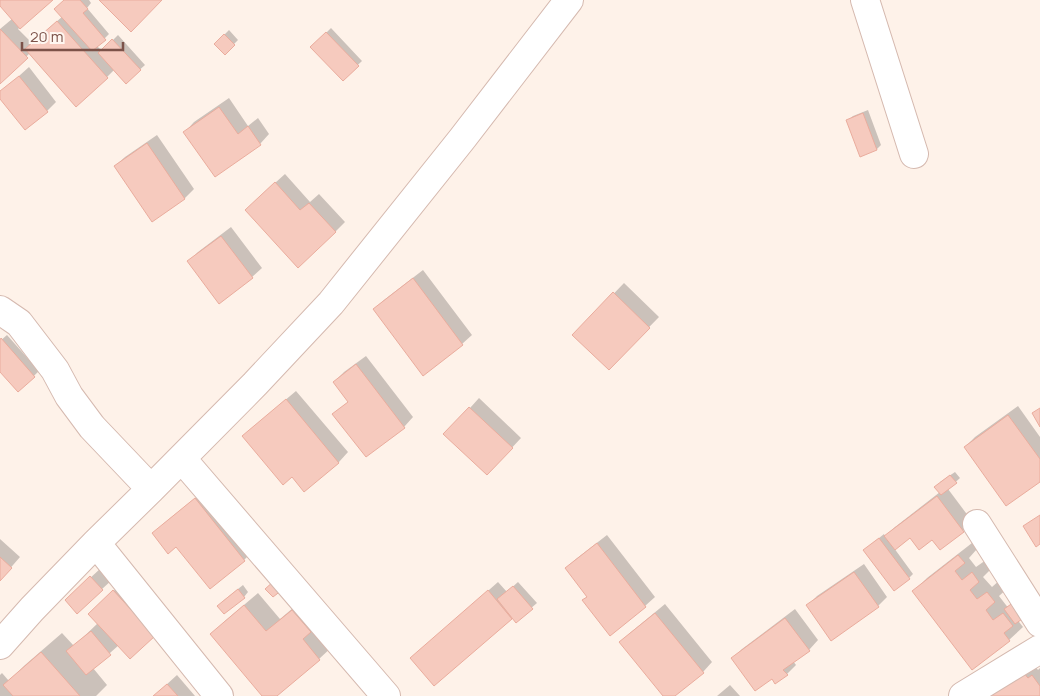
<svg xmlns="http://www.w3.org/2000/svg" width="1040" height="696" font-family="Manrope,sans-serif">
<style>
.shadow{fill:#0003}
.building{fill:#f6cabe;stroke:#eaac9d}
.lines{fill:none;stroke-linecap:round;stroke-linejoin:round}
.minor-casing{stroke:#d5b9af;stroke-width:30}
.minor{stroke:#fff;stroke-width:28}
</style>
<rect width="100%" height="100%" fill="#fef2e9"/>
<path class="shadow" d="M0,0H52L18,29L32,43L63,16L65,0H89L91,3L87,8L109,34L97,46L102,51L118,35L145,65L126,82L114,70L107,77L30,53L0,82V29L12,19L0,4Z
M331,28L362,61L343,79L312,47Z
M229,30L238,40L225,53L215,44Z
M29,67L56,102L47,111L0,97V93Z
M229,98L248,126L258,118L269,134L260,144L185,132L194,122Z
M868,110L881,145L877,149L861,156L848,120L853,116Z
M157,135L194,189L185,198L153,220L115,166L125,157Z
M285,174L310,202L319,194L345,222L335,232L256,200Z
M231,227L262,268L252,277L189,261L198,252Z
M423,270L472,335L462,344L374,309L384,300Z
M624,283L659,317L609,368L574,335Z
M7,335L39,371L18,391L0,370V341Z
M366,356L413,417L404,427L334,414L349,401L334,382L344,372Z
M296,391L348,452L339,462L304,490L292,475L244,436L253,427Z
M479,398L521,438L497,464L470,408Z
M1018,406L1040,437V480L965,447L975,437Z
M955,472L960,478L948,489L972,521L963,531L940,548L932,538L910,536L894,548L913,574L909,578L869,546L884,534L885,536L895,527L940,492V482Z
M205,490L254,550L244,560L210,588L163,524Z
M607,535L655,597L645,606L583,600L588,596L566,568L576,559Z
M0,539L20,557L0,580Z
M972,543L977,549L969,558L976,567L986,560L992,568L983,577L992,587L1001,579L1008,588L999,596L1023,627L1009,640L913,592L927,578Z
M864,564L887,597L878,606L808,605L817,596Z
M101,568L112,580L102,589L76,591Z
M123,582L164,625L119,645L93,668L107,685L96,696H0V675L2,673L9,681L25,665L62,633L74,646L98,623L90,614Z
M498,582L507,592L518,582L537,603L516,621L512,616L434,684L412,658Z
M243,585L248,592L244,597L223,601Z
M258,593L280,619L306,597L333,646L319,659L275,696H264L212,634L225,621Z
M665,604L712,662L703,672L673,696H665L621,642L630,633Z
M795,609L818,640L809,650L793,661L796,665L787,674L772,677L733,658L742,649Z
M1033,663L1038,670L1040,668V696H988Z
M177,675L195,696H154Z
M730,685L740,696H717Z"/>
<path class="building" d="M0,0H53L20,29L0,6Z
M64,0H80L88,9L83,13L106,40L92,51L54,9Z
M99,0H162L131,32Z
M57,21L108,78L76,107L25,49Z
M0,29L28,58L0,84Z
M326,32L359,66L343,81L310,47Z
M224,34L235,45L225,55L214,44Z
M112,39L141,70L126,84L98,53Z
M19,76L48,112L25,130L0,99V91Z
M219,107L238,134L248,126L261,145L215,177L183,132Z
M863,113L877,150L860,157L846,120Z
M147,143L185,199L152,222L114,166Z
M275,182L300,210L309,203L336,232L298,268L245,210Z
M221,236L253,278L219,304L187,261Z
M413,278L463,345L423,376L373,309Z
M613,292L650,328L609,370L572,335Z
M1,338L35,377L18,392L0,372V340Z
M356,364L405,428L366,457L332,414L348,402L333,382Z
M286,399L339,463L304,492L292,477L283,485L242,436Z
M469,407L513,448L487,475L443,434Z
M1040,408V427L1032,413Z
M1008,415L1040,459V482L1006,506L964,447Z
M950,475L957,483L941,495L934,487Z
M937,496L964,532L940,550L932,540L919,550L910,538L895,550L884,536Z
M195,498L245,561L210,589L176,547L168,554L152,533Z
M1040,515V544L1036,547L1023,526Z
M879,538L910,579L894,591L863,550Z
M597,543L646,607L610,636L582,600L587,597L565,568Z
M958,555L965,563L955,571L962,580L972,572L979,582L970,590L977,599L987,592L995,602L986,610L993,620L1003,613L1013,626L1004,633L1010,641L972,670L912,591Z
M0,557L12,568L0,581Z
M854,572L879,607L831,641L806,605Z
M90,576L103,590L77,614L65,600Z
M274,581L282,590L273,597L265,589Z
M513,586L533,609L516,623L497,599Z
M238,589L245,598L224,614L217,606Z
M113,590L155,636L130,659L88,614Z
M488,590L512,619L434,686L410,658Z
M1020,598L1031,613L1015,624L1004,609Z
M244,605L266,631L292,610L311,632L303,639L320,660L277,696H262L210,634Z
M655,613L704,673L675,696H663L619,642Z
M785,618L810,651L783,670L788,675L775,684L772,679L755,691L731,658Z
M91,631L111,655L86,675L66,651Z
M41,652L80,696H13L3,685Z
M1023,672L1028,678L1032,675L1040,686V696H987Z
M167,684L178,696H153Z"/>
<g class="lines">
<g class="minor-casing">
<path id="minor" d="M865,0L914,154
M0,310L19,323L55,370L69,396L92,427L151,489
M182,459L386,696
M977,524L1040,623
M96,543L219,696
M0,645L32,609L96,543L151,489L255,384L331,303L462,139L569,0
M963,696L1040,649"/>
</g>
<use href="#minor" class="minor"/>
</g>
<path d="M22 42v8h101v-8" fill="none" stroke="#7c5249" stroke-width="2.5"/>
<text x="30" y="42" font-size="15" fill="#7c5249" stroke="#fff7f1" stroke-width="4" paint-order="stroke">20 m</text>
</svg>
